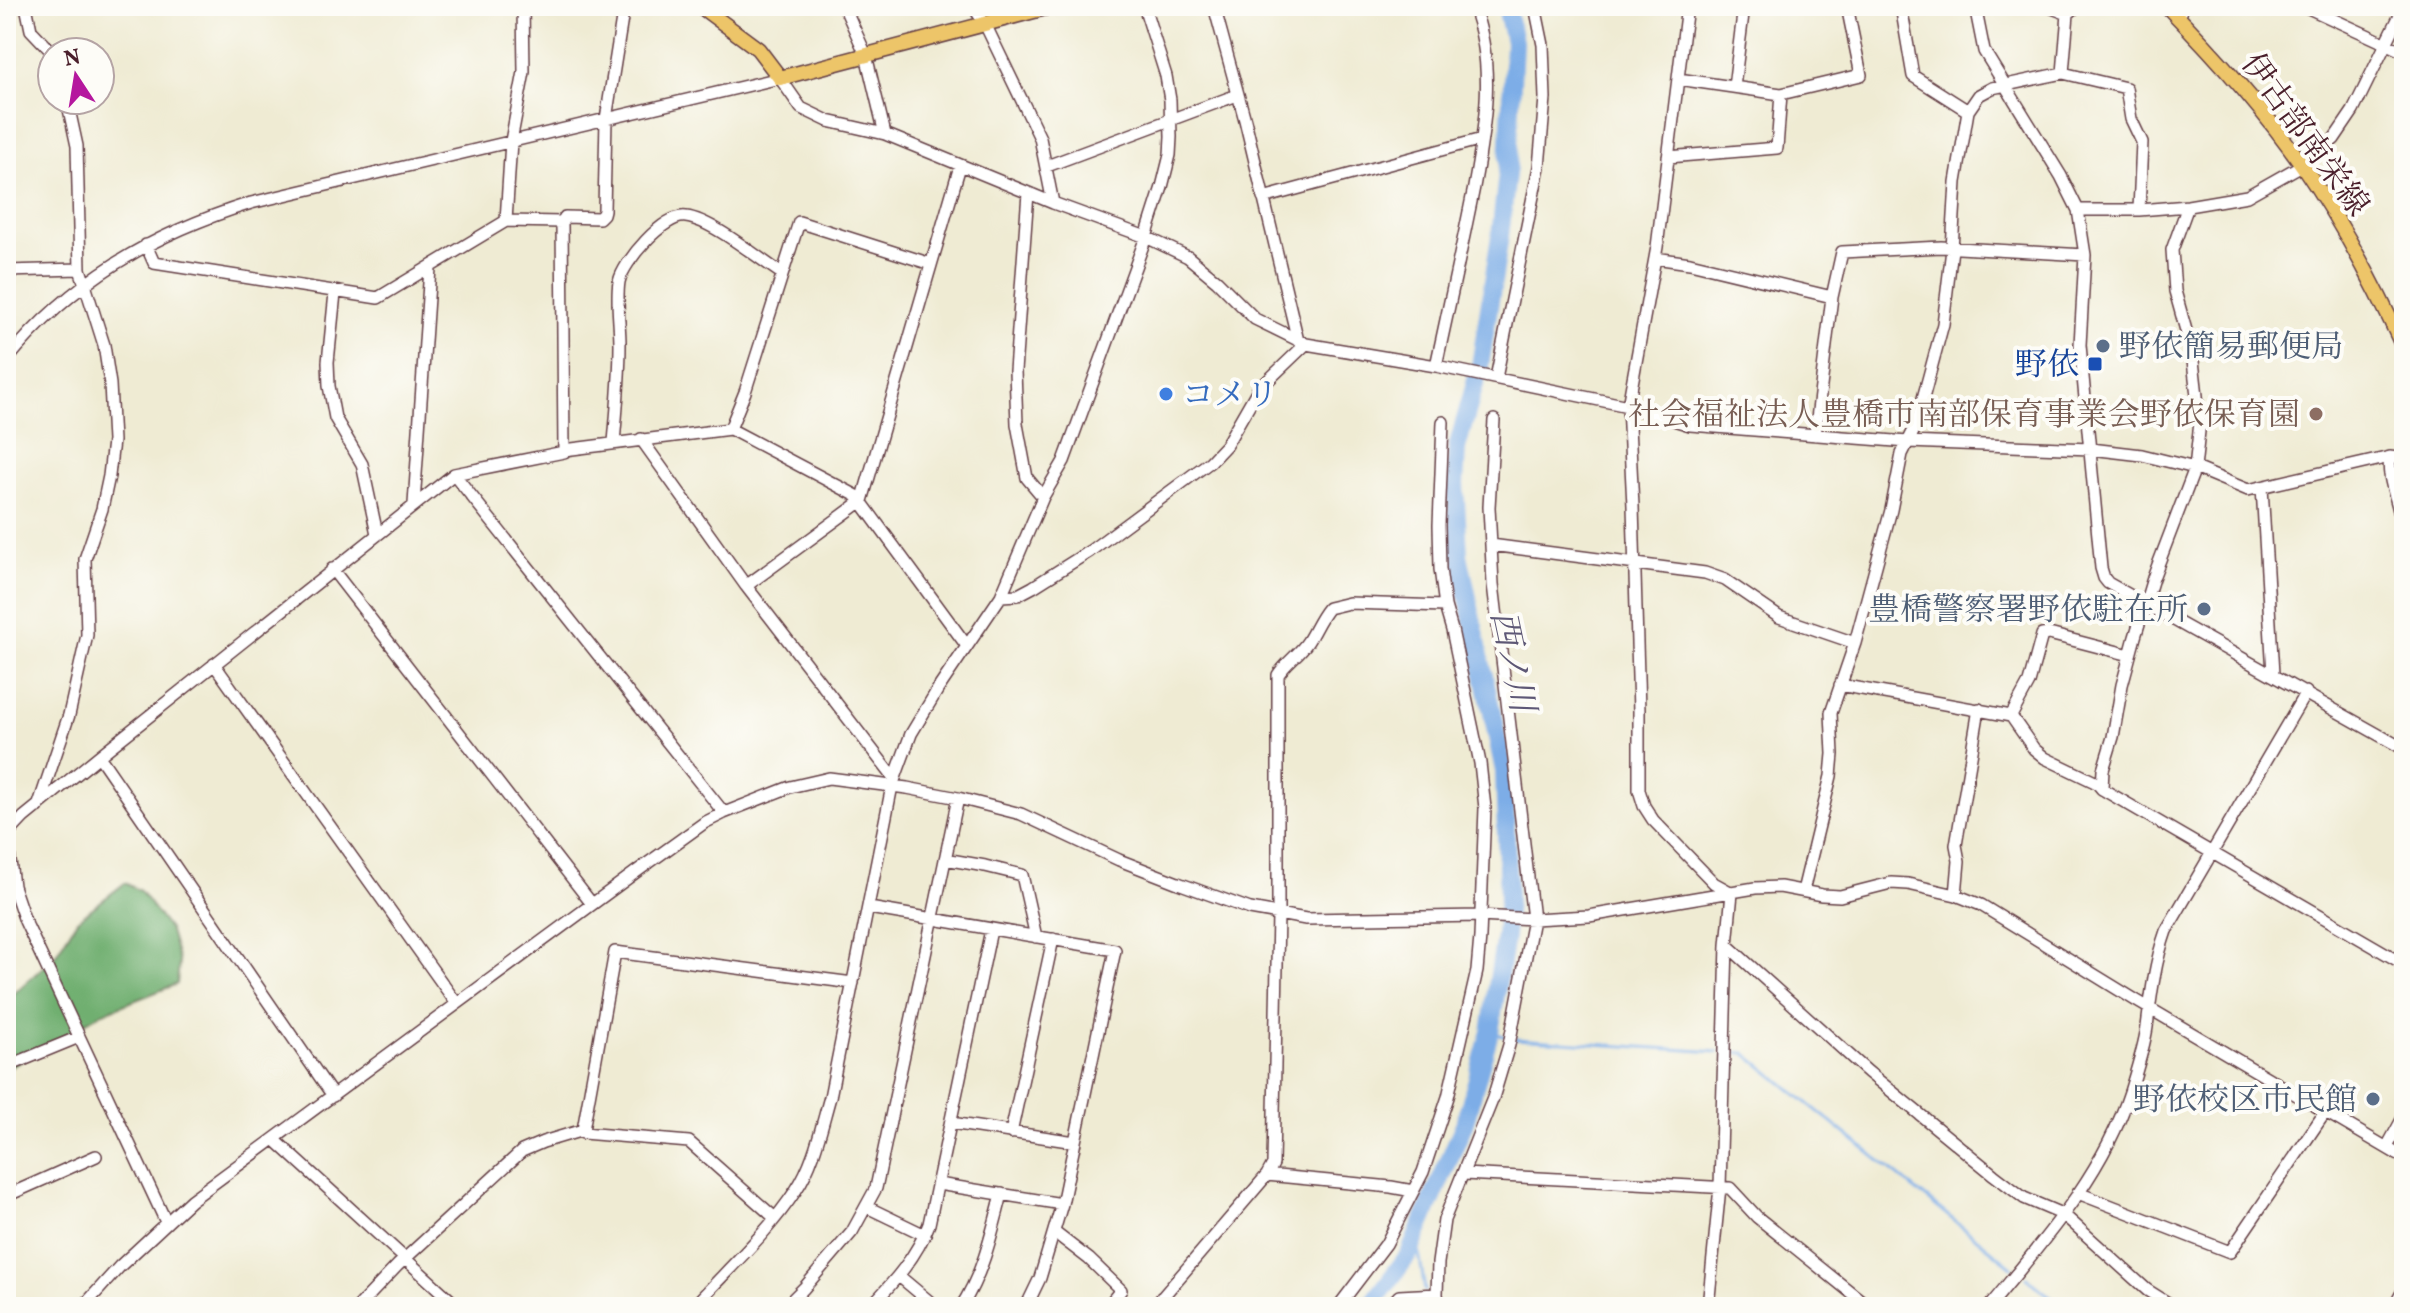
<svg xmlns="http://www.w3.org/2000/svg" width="2410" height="1313" font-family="Vollkorn,'Noto Serif JP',serif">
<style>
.forest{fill:#6faf70;stroke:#5c674e;stroke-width:2}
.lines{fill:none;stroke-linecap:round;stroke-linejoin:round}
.stream{stroke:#7dade7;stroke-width:3}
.river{stroke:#7dade7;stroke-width:18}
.minor-casing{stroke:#633e44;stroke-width:14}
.major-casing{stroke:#633e44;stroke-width:17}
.minor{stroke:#fff;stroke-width:11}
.major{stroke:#edc569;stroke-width:14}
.service-dot{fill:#5c6f8a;stroke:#fdfcf7;stroke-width:3}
.transit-dot{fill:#1a4fb4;stroke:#fdfcf7;stroke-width:3}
.shop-dot{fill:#3f7fe0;stroke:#fdfcf7;stroke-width:3}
.education-dot{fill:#8d6e63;stroke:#fdfcf7;stroke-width:3}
.labels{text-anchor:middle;stroke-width:8;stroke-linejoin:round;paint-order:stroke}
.street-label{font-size:32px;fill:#4a1f2b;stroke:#fdfcf7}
.service-label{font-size:32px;fill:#4e5e75;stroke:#fdfcf7;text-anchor:end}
.transit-label{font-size:32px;fill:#164399;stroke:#fdfcf7;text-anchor:end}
.shop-label{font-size:32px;fill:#366cbe;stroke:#fdfcf7;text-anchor:start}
.education-label{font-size:32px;fill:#785e54;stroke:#fdfcf7;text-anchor:end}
.water-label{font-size:34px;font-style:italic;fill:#5e5876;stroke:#fdfcf7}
</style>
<rect width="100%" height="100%" fill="#fdfcf7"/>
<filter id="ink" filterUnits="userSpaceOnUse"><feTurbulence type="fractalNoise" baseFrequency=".0125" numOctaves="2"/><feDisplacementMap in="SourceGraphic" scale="16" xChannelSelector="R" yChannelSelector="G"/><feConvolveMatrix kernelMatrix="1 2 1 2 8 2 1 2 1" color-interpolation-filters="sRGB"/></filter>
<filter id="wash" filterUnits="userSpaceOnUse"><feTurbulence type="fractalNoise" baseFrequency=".006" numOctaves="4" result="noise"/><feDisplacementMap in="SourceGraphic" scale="32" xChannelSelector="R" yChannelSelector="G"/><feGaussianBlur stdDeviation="1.8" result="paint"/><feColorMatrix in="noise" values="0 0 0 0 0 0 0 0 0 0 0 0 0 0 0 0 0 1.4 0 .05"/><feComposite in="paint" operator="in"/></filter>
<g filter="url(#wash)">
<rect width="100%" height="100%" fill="#efebd3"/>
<path class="forest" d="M125,883L140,891L170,931L179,962L177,984L100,1014L6,1070V1001L54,957L77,920Z"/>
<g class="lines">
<path class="stream" d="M1490,1032L1507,1037
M1515,1039L1718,1052
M1731,1052L1745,1053L2012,1267
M1417,1239L1425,1291
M2027,1278L2063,1307"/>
<path class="river" d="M1370,1307L1409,1254L1465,1122L1490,1032L1505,936L1508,899L1504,771L1459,555L1455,484L1457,448L1480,366L1500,236L1508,165L1514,42L1506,6"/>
</g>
</g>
<g filter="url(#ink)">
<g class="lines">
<g class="minor-casing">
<path id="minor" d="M26,6L31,30L52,52
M844,6L866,55L885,134
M973,6L985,24L1040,138L1053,203
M1214,6L1245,120L1298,341
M1687,6L1657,247L1628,406L1633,506L1639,711V790L1644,806L1653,820L1714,883L1732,893
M1901,6L1913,76L1968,111
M1975,6L1984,51L2061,176L2078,210L2085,255L2080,345L2101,568L2104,578L2108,583L2404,749
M2047,6L2068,14
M2304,6L2404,52
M2178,17L2183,6
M2063,73L2126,88L2131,119L2142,142L2139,210
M1678,79L1781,94L1861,75L1847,6
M1734,87L1744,6
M1668,157L1777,148L1781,94
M1047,166L1237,95
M1028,193L1015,371L1017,424L1027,478L1043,497
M1263,198L1482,139
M2078,210H2139L2188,206L2247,196L2302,165L2334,139L2353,111L2404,7
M506,221L511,141L524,72L523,6
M562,222L564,450
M146,245L154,263L378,298L506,221L562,222L565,217L599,218L603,214L604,210L606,119L624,6
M1655,258L1690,263L1832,297
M6,271L80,269
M335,293L328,362L329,386L335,418L362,464L377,534
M6,361C72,280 152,234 251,203L780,78L801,108L828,121L885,134L1053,203L1146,237L1188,257L1217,281L1255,319L1306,344L1436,366L1628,406L1690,425L1908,442L2091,449L2142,455L2195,468L2248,490L2390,457L2404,459
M1436,366C1449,306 1462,247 1474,187C1485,127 1496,64 1473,6
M1496,378L1539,167L1545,98L1543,45L1535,6
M730,429L745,392L799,222L931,264
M1815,435L1832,297L1842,252L1941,247L2085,255
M641,439L746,586L894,778
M614,442C617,409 620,377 620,344C620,324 616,301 619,282C623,262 664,214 686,217C712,220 758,258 781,273
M2390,457C2386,480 2400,503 2402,527C2403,540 2402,553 2404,566
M454,474L724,813
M2262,487L2273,674
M414,504L430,268
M1491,545L1705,573L1725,580L1779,617L1855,643
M332,569L592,904
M746,586L862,501L960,166
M1001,596L1018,595L1033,587L1090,551L1210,462L1226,445L1257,391L1306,344
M214,664L457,1004
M1840,685L2011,716L2034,749L2045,758L2097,783L2102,789C2203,847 2304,905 2404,964
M2011,716L2029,683L2042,635L2049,634L2130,655
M99,756L333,1096
M2102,788L2103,770L2113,737L2122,685L2135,637L2153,578L2195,468L2200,422L2192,352L2175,291L2172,250L2188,206
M38,807L69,715L87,635L85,559L102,509L109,476L113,441L110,384L104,345L80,269L77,146L67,100
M7,835L13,886L25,921L166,1222
M6,836L24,817L99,756L454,474L564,452V450L730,429L857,496L967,646
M945,859L985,866L1022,875L1036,937
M1803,891L1831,776L1833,754L1831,713L1855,643L1891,510L1902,454L1915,428L1943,324L1952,249L1956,182L1968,111L1979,95L1992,88L2063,73L2068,14L2077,6
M1956,895L1959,861L1956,845L1979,709
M869,908L1115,950L1062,1204L1040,1278L1026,1307
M1727,945L1868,1072L1994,1175L2024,1198L2064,1215L2147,1290L2174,1307
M6,1067L79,1037
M951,1123L1075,1142
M583,1130L615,952L853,983
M1011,1133L1053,939
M274,1139L458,1307
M2387,1147L2404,1116
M1464,1174L1730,1188L1757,1217L1869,1307
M1267,1175L1391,1187L1413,1191
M938,1184L1062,1204
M2078,1193L2230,1252L2326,1111
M6,1196L96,1156
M867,1207L925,1235
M1054,1232L1089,1259L1121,1290L1107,1307
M899,1276L936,1307
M1162,1297L1173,1307
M83,1307L120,1266L191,1200L640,869L704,823L724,813L790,787L829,778L907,788L958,798L1021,814L1119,860L1178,883L1250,909L1306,919L1480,916L1533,919L1589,916L1755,888L1780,887L1822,895L1840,896L1891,883L1908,884L1956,895L1981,905L2137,1001L2404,1158
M358,1307L398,1265L522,1151L543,1142L583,1130V1133L689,1142L775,1218
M693,1307C728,1269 768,1233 796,1190C814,1163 821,1128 830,1097L892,786L911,734L938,689L1001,596L1043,497L1064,461L1146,237L1162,187L1170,155L1171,137L1170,100L1166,76L1144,6
M785,1307L804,1288L852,1232L876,1188L958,798
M870,1307C894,1282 917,1256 929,1224L991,930
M961,1307C983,1273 992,1233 1002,1194
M1154,1307L1267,1175L1273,1164L1278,915V675C1286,662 1300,654 1308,641C1315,630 1319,619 1328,608L1349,603L1445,606
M1338,1307L1386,1244L1423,1172L1448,1097L1477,971L1480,937L1485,808L1480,763L1452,630L1445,606L1440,569L1439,525L1443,422
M1389,1307L1399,1296L1437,1294
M1439,1307L1437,1294L1438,1263L1444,1220L1493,1098L1509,1045L1533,919L1493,584L1489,507L1494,420
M1708,1307L1720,1187L1727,945L1732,893
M1989,1307C2043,1241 2103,1175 2130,1092C2136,1072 2144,1048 2147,1027C2151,995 2155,962 2166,931L2306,692
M2394,1307L2404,1289"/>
</g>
<g class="major-casing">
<path id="major" d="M700,6L758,49L780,78L1053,6
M2167,6C2216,56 2263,108 2303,166C2342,223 2375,285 2404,349"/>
</g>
<use href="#minor" class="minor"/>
<use href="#major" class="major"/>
</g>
</g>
<g class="service-dot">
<circle cx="2103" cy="346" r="8"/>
<circle cx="2204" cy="609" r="8"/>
<circle cx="2373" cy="1099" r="8"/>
</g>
<rect class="transit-dot" x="2087" y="356" width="16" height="16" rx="4"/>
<circle class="shop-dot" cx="1166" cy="394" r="8"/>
<circle class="education-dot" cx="2316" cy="414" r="8"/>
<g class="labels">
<g class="street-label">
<text transform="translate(2306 134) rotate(54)" y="11">伊古部南栄線</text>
</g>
<g class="service-label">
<text x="2119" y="357" text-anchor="start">野依簡易郵便局</text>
<text x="2188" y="620">豊橋警察署野依駐在所</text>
<text x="2357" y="1110">野依校区市民館</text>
</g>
<g class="transit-label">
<text x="2079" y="375">野依</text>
</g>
<g class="shop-label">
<text x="1182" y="405">コメリ</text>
</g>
<g class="education-label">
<text x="2300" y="425">社会福祉法人豊橋市南部保育事業会野依保育園</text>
</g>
<g class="water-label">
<text transform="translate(1514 661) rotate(78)" y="12">西ノ川</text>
</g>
</g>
<rect width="2410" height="1313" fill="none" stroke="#fdfcf7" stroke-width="32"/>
<g transform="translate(76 76) rotate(348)"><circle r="38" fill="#fdfcf7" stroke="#b5a4a5" stroke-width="2"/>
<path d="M0-6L14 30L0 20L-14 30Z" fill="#b5179e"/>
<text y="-12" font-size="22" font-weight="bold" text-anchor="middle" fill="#4a1f2b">N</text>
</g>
</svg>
